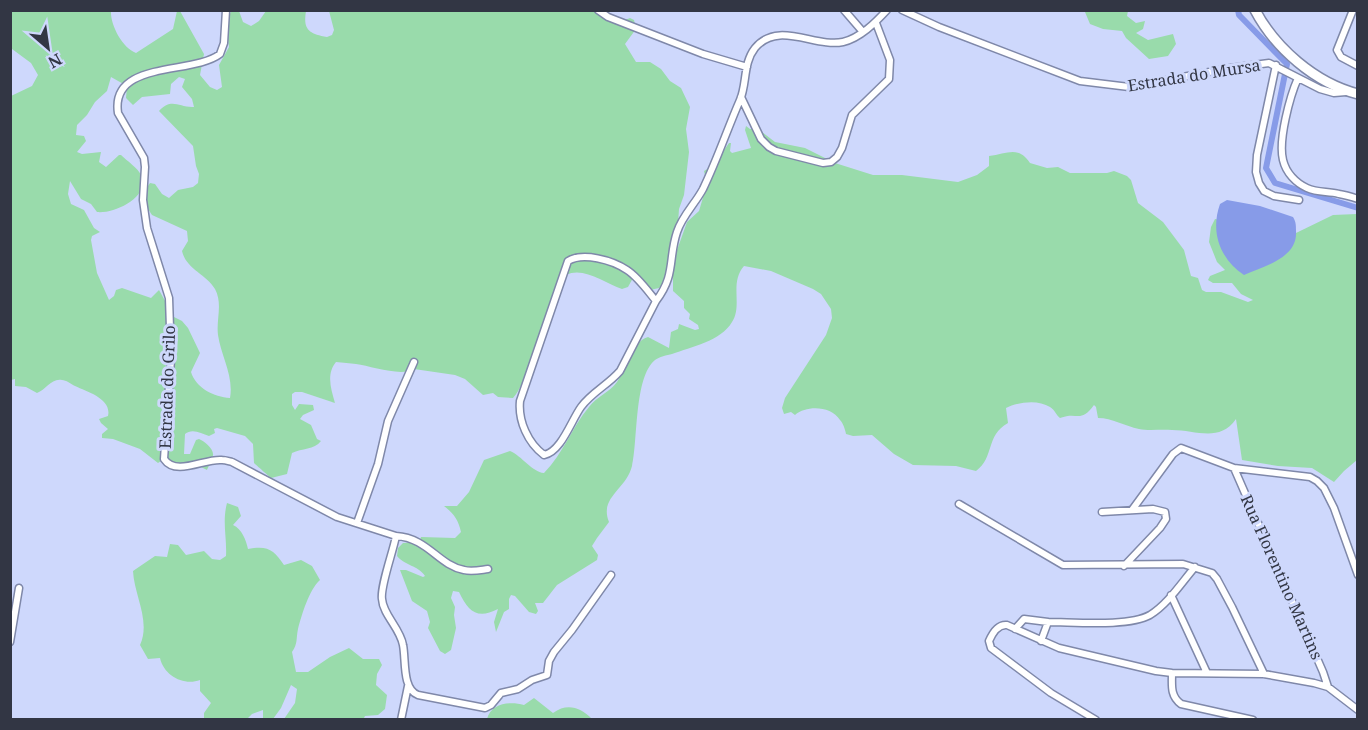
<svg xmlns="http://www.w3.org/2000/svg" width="1368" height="730" font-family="'Noto Serif',serif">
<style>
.green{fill:#99dbab;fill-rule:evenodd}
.water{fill:#879be8}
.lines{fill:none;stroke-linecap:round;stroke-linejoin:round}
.canal{stroke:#879be8;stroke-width:6}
.minor-casing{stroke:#7f88a9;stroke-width:9}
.primary-casing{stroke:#7f88a9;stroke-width:12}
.minor{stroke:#fff;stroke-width:6}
.primary{stroke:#fff;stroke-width:9}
.labels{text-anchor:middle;stroke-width:6;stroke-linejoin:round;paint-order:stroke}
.street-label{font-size:16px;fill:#323644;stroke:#ced8fc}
</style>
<rect width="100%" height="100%" fill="#ced8fc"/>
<path class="green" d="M595,10C603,17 621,23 630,18L634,20L636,29L625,44L636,62H650L661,69L670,81L681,88L690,107L686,129L689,152L684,195L679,209L676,253L687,222L699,211L707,184L704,171L714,165L729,143H731L730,151L732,153L751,148L745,130L746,126L750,129H758L775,142L805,148L835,163L873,175H902L958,182L977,175L989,166V156C1007,154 1018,145 1030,163L1047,168L1058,167L1070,173H1107L1114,171L1127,176L1131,180L1138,203L1163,222L1184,250L1191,276L1198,278L1202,290L1206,292H1221L1248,302L1253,300L1241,294L1232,283H1213L1208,280L1210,276L1225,270L1217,262L1209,242L1211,227L1215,219L1296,233L1333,215L1357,214V460L1344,471L1334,482L1312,468L1278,466L1242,460L1236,419C1219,443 1196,430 1172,430C1161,429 1149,431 1139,429C1125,426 1112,418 1098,418L1096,407L1094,405C1080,424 1078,411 1060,418C1056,415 1055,410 1050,407C1038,399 1018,402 1006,408L1008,423C985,436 995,457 976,471L956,466L913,465L894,454L872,435L853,436L846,434C845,429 843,423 840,420C831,406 807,405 795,415L791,412L784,414L782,408L785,398L826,335L832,318L831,309L821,294L813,289L771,271L744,266C729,283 743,305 732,322C721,341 691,347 672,354C667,355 659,357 655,360C634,377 638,441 632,466C626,490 599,497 609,522L597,538L592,546L598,555L597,560L557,585L543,603H535L538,611L536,614L529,612L515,596L511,595L509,599V609L504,612L496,632L494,622L498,609C477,620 468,611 459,592L453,591L451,598L455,607L454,615L456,628L451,650L445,654L440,651L428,628L430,622L427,611L412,601L400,570H406L423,577L425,576C418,565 405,566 397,556L398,548L403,543L420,542L421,537L455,538L461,532C458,519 454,514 444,506H457L469,492L484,460L510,451C522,456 532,472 544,473C563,454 572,427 589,407C597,396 609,393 617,382C627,368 630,343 648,337L669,348L671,332L678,329L679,324L695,330L699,329L698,325L689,319L690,314L684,308V301L673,291V271L659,288L650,290L633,278L628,287L622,289C605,283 583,266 566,275L531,366C524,376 520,391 513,398L498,397L493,393L483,395L465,379L455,375L414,369C401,377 371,366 356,364C350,363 343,363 336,362C326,374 331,389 335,403L302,392H295L292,394V405L295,410L299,404L313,405L314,410L303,415L300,419L311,425L317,439L321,441C314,450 302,448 292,453L287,474L271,478C270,477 256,465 254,463L253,444L245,436L217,428L214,429L215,433L209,436C201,433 192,428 185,434L184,454H190L196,440L199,439C204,441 214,449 213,455C213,457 208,468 207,470L199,466L161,461L158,463L140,449L113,439L102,438V434L108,429L101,423L99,419L108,416C112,399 88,392 75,386C71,384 66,380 62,380C51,378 46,390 37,393L26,387L15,386V379L11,380V96L32,86L38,75L31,63L12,49L11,11H111C110,24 122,48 136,53L173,29L177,11H180L204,54L200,75L210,87L217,90L222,87L219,65L229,47L226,25L231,11H239L243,22L251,26L259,21L266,11H306C303,29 308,34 327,37L332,35L334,30L329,11ZM111,77L127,86L126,98L133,105L142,97L170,94L171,84L179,77L185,79L182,87L192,99L194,107C179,108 172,97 159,111L193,146L196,166L199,174L198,183L193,187L178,190L169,198L162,194L155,184L150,183C142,193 145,205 152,215L187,231L188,241L182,251C186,269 206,274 215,289C223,304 216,319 218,335C221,356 234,376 230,398C214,397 196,388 191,372L200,353L188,328L182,321L174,317L159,290L151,298L122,288L116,290L114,296L109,300L97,273L91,240L92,236L100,232L94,228L84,210L71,204L68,194L70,181L81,199L91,204L97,212C114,214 151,197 141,175C138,168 127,161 121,155H119L106,167L99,162L101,152L82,154L77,152L86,141L84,136L76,135L77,125L87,115L95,102L107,91Z
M1083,11H1128L1127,16L1136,23L1145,21L1143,29L1136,33L1148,40L1173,34L1176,44L1168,56L1149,59L1126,38L1122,31L1103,29L1090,24L1085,12Z
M227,503L238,507L241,516L233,525C242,529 246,540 248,549C268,545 274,550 284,565L301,560L312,566L320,580C309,590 302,614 298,629C296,638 298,644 292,652L296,672H308L330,657L349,648L363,659H379L382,665L377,674L376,685L387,695L385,709L378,715L365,716L363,720L284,719L295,703L297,689L291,685L281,708L273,719H263V710L252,714L247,719H204V713L211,703L200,691V680C184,686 164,676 160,658L148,659L140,645C151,621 134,595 133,571L155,556L167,557L170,544L178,545L186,555L204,551L212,559L220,560L226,556C227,537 222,522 227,503Z
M534,698L553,713C567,703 580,707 592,719H487C491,703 510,701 524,705Z"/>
<path class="water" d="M1227,200L1260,206L1293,217C1296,222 1296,225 1296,231C1298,258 1264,266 1244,275C1220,259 1210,232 1220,204Z"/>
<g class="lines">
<path class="canal" d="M1238,10L1239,15L1287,64L1266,168L1275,183L1358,208"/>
<g class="minor-casing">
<path id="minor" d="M226,10L224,43L220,54C193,75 110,60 118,113L144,158L145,167L143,200L147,228L169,298L171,359L164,459C176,477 205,458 222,460C225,460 228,461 232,462L337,517L396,536C393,552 380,587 382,599C383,615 400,628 403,645C406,660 402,689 418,695L485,708L491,705L501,693L518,689L532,680L547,675L549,661L554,652L572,630L611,575
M598,10L608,17L703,54L747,67
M844,10L863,32
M902,10L939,27L1080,81L1129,87L1231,68L1269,63L1320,89L1334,93L1346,92
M1353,10L1337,50L1341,57L1358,66
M1276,65L1257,155L1256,172L1259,183L1264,191L1274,196L1299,200
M1298,78C1290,96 1278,140 1283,160C1286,173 1296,183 1307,188C1318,193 1328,191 1339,194C1346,195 1352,197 1358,199
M741,97L761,139L769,147L776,151L823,163L831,162L837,157L842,148L852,115L889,79L890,60L876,23
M656,301C647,290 638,277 627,270C612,260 583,252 568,261L520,401C518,421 528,443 544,455C561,452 571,421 581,407C592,392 608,385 620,371L656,301C676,275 668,259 677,232C682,216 695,204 703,189C717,160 727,130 740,100C747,84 743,63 755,48C778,20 815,48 843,42C860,38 875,23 887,10
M1234,468L1323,672L1328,687
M959,504L1063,565L1183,564L1212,573L1217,579L1232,607L1264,674
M1132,510L1173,454L1181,448L1234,468L1310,477L1317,481L1324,488L1334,508L1358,575
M1102,512L1153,509L1165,512L1166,519L1160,528L1124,566
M357,523L378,464L388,421L414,362
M396,536C428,538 438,565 464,570C472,572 480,570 488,569
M1171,595L1207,673
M1015,629L1024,619L1048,622
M1041,641L1048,622C1074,622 1129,627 1150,615C1168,604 1182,582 1195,567
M10,642L19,588
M1172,673C1172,685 1170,696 1181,704L1253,720
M401,720L408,686
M1096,720L1051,693L991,648L989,641C992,634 998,624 1007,625L1059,648L1156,671L1172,673L1264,674L1314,683L1328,687L1358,710"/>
</g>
<g class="primary-casing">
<path id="primary" d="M1255,10C1275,48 1315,83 1358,94"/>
</g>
<use href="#minor" class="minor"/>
<use href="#primary" class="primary"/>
</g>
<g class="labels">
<g class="street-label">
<text transform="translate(1194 75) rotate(-9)" y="6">Estrada do Mursa</text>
<text transform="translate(167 387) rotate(-88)" y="6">Estrada do Grilo</text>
<text transform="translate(1282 577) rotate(66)" y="6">Rua Florentino Martins</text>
</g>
</g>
<rect width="1368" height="730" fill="none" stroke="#323644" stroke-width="24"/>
<g transform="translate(48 48) rotate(151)" stroke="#ced8fc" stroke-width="4.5" paint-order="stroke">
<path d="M0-4.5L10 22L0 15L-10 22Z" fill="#323644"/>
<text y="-9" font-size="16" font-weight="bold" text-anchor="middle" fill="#323644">N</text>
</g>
</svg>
